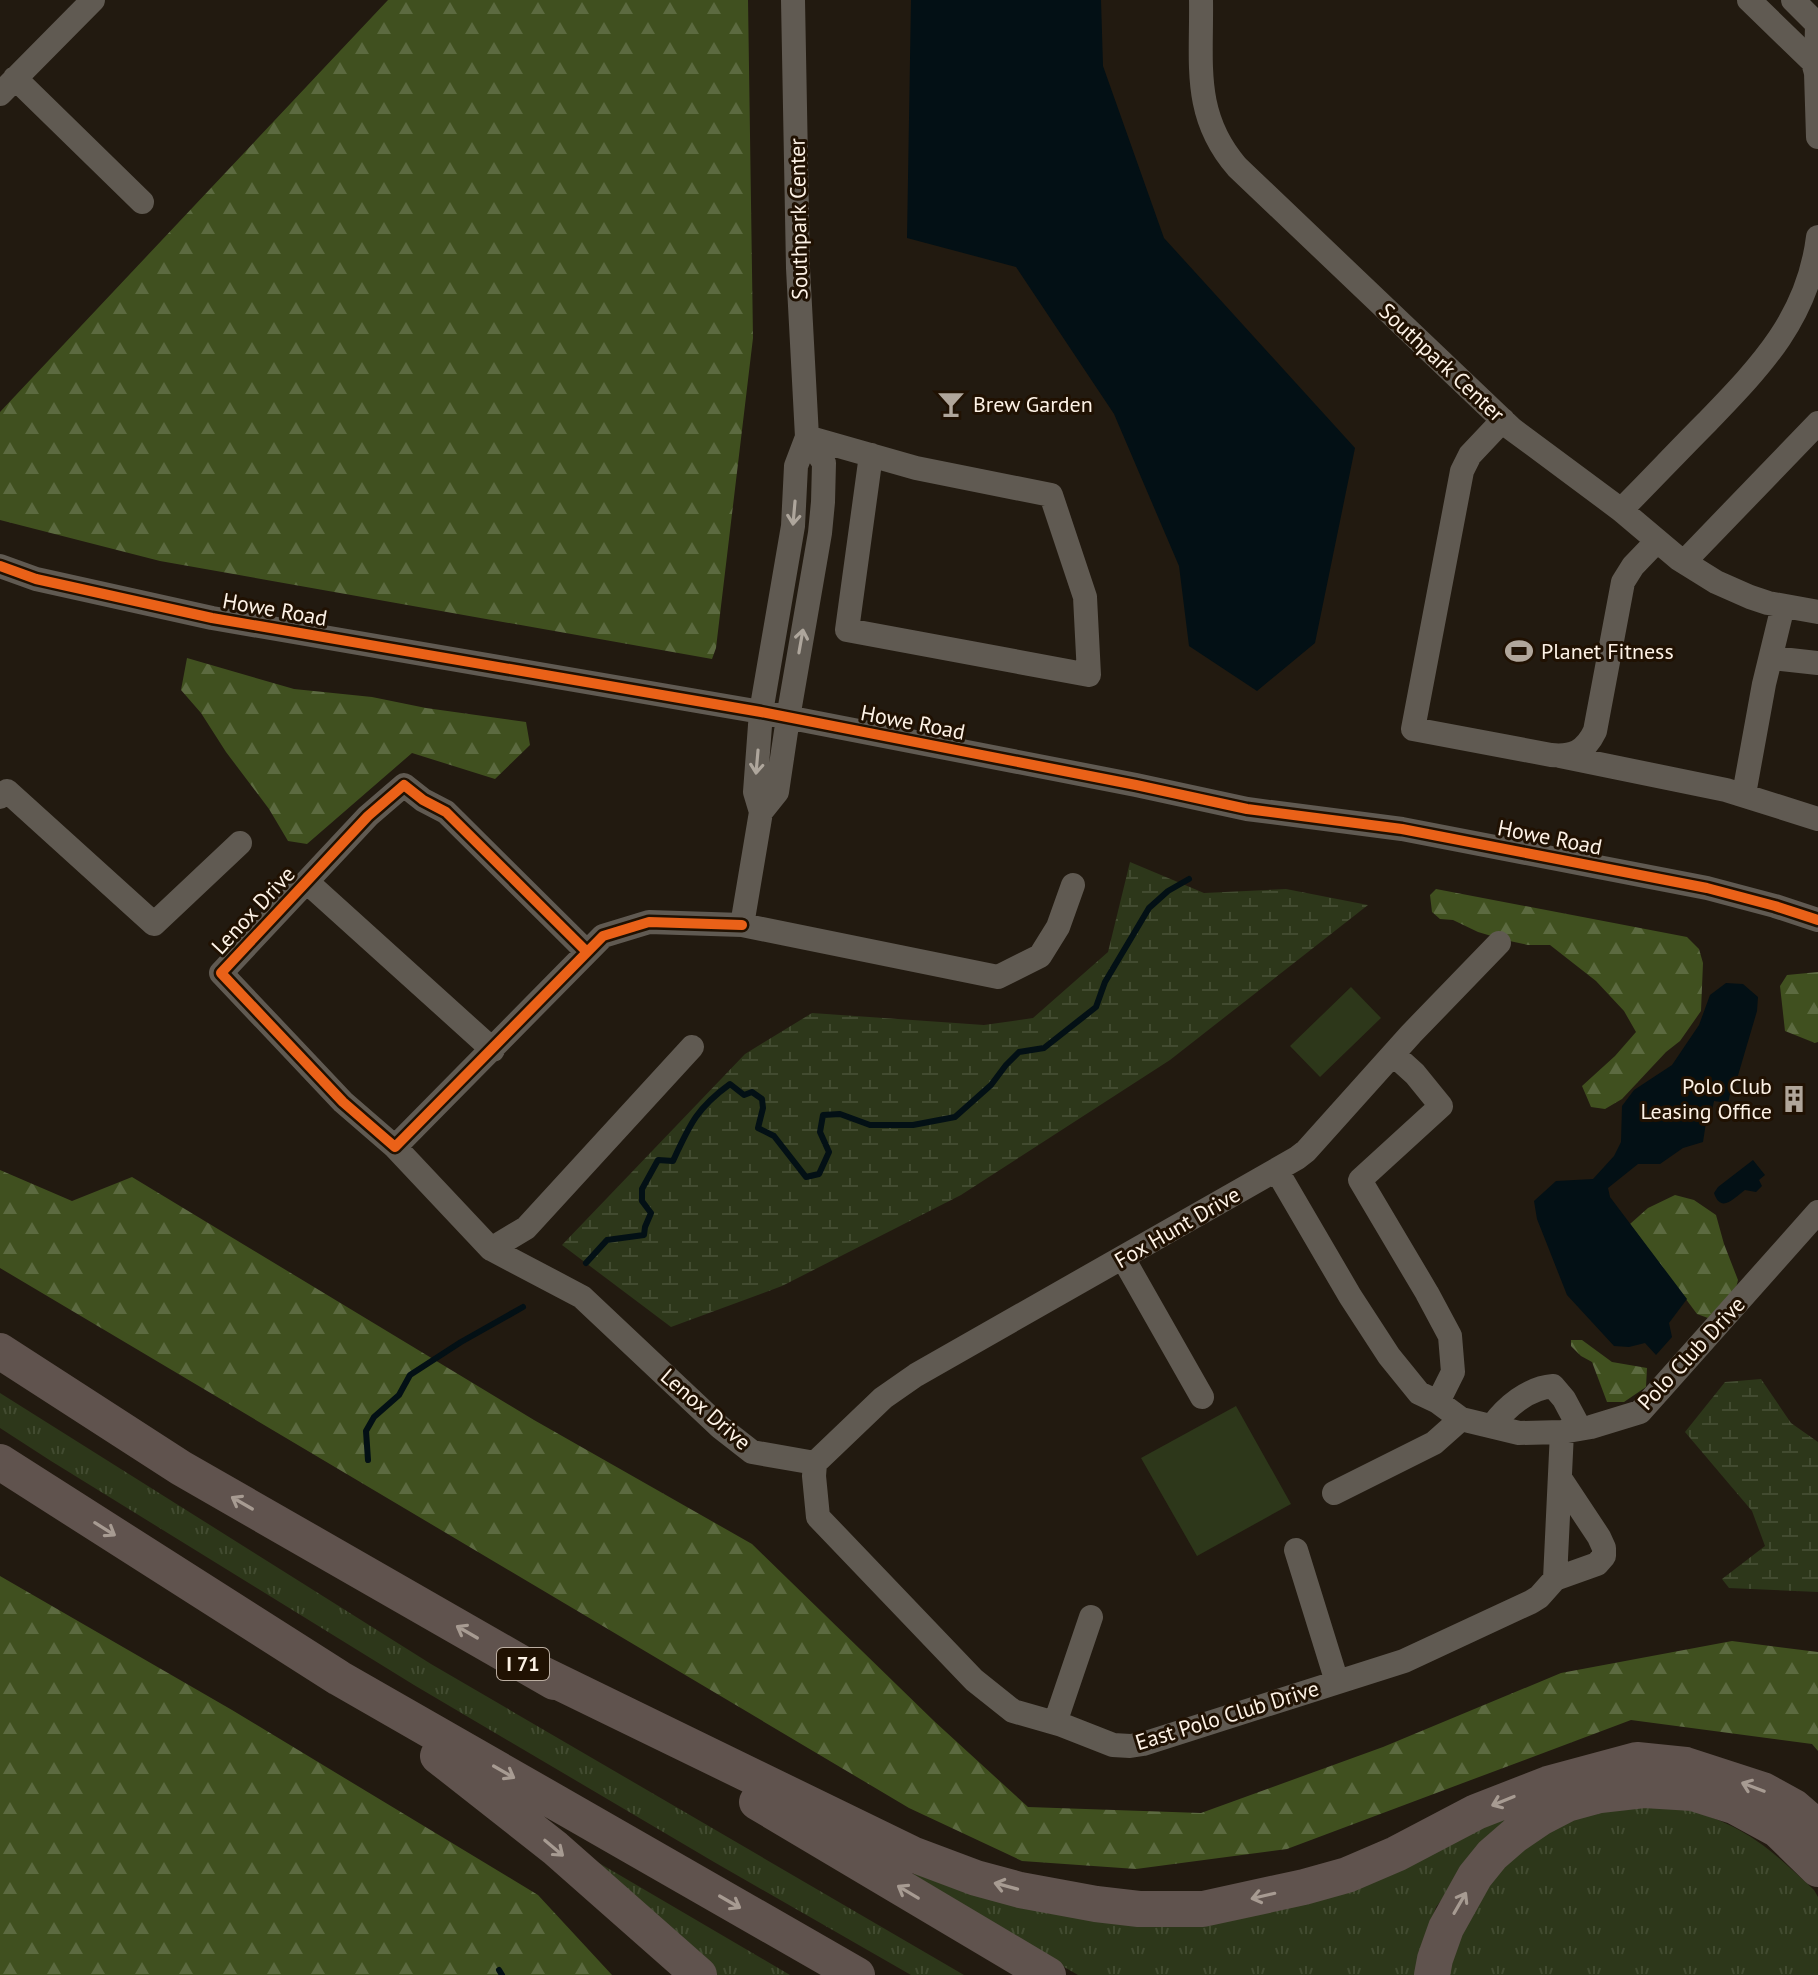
<svg xmlns="http://www.w3.org/2000/svg" width="1818" height="1975" font-family="'PT Sans',sans-serif">
<style>
.grass{fill:url(#grass-tufts)}
.forest{fill:url(#forest-firs)}
.wetland{fill:url(#wetland-marsh)}
.park{fill:#2d371a}
.water{fill:#031015}
.lines{fill:none;stroke-linecap:round;stroke-linejoin:round}
.stream{stroke:#031015;stroke-width:6}
.minor{stroke:#605a52;stroke-width:24}
.highway{stroke:#60534e;stroke-width:36}
.cycleway-casing{stroke:#201102;stroke-width:15}
.cycleway{stroke:#ea6118;stroke-width:10}
.oneway{stroke:#aea69c}
.oneway2{stroke:#a79b92}
.labels{text-anchor:middle;stroke-width:6;stroke-linejoin:round;paint-order:stroke}
.shield{fill:#201102;stroke:#bbaea2;stroke-width:2}
.shield-label{font-size:20px;font-weight:bold;fill:#fdf2e6}
.street-label{font-size:22px;fill:#fdf2e6;stroke:#201102}
.poi-label{font-size:22px;fill:#fdf2e6;stroke:#201102;text-anchor:start}
</style>
<defs>
<pattern id="grass-tufts" width="24" height="20" patternUnits="userSpaceOnUse" patternTransform="scale(2)"><rect width="24" height="20" fill="#2d371a"/><path d="M3 7l-1-3M5 7V3M7 7l1-3M15 17l-1-3M17 17v-4M19 17l1-3" fill="none" stroke="#424b30"/></pattern>
<pattern id="forest-firs" width="22" height="20" patternUnits="userSpaceOnUse" patternTransform="scale(2)"><rect width="22" height="20" fill="#40501f"/><path d="M5 1l3.5 6h-7zM16 11l3.5 6h-7z" fill="#5c6a40"/></pattern>
<pattern id="wetland-marsh" width="20" height="14" patternUnits="userSpaceOnUse" patternTransform="scale(2)"><rect width="20" height="14" fill="#2d371a"/><path d="M1 5h8M5 5V1M11 12h8M15 12V8" fill="none" stroke="#424b30"/></pattern>
</defs>
<rect width="100%" height="100%" fill="#221a10"/>
<path class="grass" d="M0,1393L431,1664L964,1975H911L714,1862L414,1685L51,1461L0,1428Z
M1549,1794L1486,1842L1436,1907L1418,1962L1417,1975H1078L911,1879L917,1868L1201,1919Z
M1647,1804C1665,1807 1685,1808 1702,1814C1753,1831 1776,1855 1814,1890L1818,1897V1975H1441L1472,1903L1521,1846L1582,1814Z
M570,1846L790,1975H713Z"/>
<path class="forest" d="M388,0H748L753,338L716,648L712,659L160,561L0,520V412Z
M187,658L294,689L372,697L426,708L526,722L530,745L495,779L412,753L307,844L288,841L269,809L226,752L201,713L181,690Z
M1436,889L1687,937L1699,949L1703,963L1701,1011L1680,1041L1666,1052L1622,1099L1605,1109L1591,1107L1582,1086L1615,1056L1636,1032L1624,1011L1596,981L1550,945H1528L1505,940L1478,932L1453,920L1440,919L1432,912L1430,895Z
M1818,972V1042L1815,1043L1785,1031L1780,986L1787,975Z
M0,1170L72,1201L132,1177L534,1420L752,1544L934,1721L1028,1807L1201,1813L1383,1747L1561,1673L1732,1641L1818,1652V1751L1812,1744L1631,1720L1287,1849L1136,1869L1022,1861L909,1808L0,1268Z
M1675,1195L1694,1200L1716,1215L1724,1244L1738,1280L1736,1288L1708,1318L1697,1314L1630,1224L1648,1208Z
M1571,1340H1582L1612,1362L1647,1368L1646,1387L1624,1402H1607L1592,1362L1581,1356L1571,1346Z
M0,1576L232,1710L538,1895L612,1975H0Z"/>
<path class="wetland" d="M1130,862L1204,893L1286,889L1368,905L1170,1060L961,1195L782,1286L671,1327L562,1245L745,1054L812,1013L984,1025L1033,1018L1108,952Z
M1761,1379L1791,1423L1818,1442V1592L1729,1588L1722,1579L1765,1546L1752,1511L1685,1432L1725,1382Z"/>
<path class="park" d="M1351,987L1381,1018L1320,1077L1290,1046Z
M1236,1406L1291,1504L1197,1556L1141,1458Z"/>
<path class="water" d="M911,0H1101L1103,66L1164,238L1355,448L1315,643L1257,691L1189,646L1179,566L1114,414L1016,267L907,238Z
M1726,983L1743,984L1758,997L1757,1011L1734,1089L1731,1090L1728,1103L1714,1101L1711,1116H1707L1703,1142L1683,1148L1660,1164H1638L1608,1188L1610,1197L1687,1299L1669,1323L1672,1337L1656,1355L1645,1343L1629,1347L1614,1346L1567,1295L1537,1219L1534,1201L1556,1181L1593,1179L1614,1156L1621,1142L1622,1106L1634,1090L1672,1065L1699,1025L1710,995Z
M1753,1160L1765,1175L1759,1180L1762,1186L1756,1192L1745,1190C1734,1198 1721,1214 1714,1193L1718,1187Z"/>
<g class="lines">
<path class="stream" d="M586,1263L607,1240L644,1235L645,1227L651,1213L642,1201V1189L658,1160L673,1161C690,1124 697,1108 730,1084L744,1095L752,1092L762,1099L763,1108L758,1128L774,1136L806,1177L819,1174L829,1152L820,1132L823,1115L840,1114L870,1125H913L955,1117L991,1085L1006,1065L1019,1052L1044,1048L1096,1007L1105,982L1149,908L1168,891L1189,879
M368,1460L366,1431L374,1417L399,1395L410,1375L461,1342L523,1307
M499,1970L502,1975"/>
<path class="minor" d="M793,0L798,268L807,437L796,466L793,526L761,712L755,792L761,812L742,925L998,977L1040,956L1058,927L1073,885
M1201,0C1202,64 1192,115 1237,167L1512,429L1621,510L1679,559L1716,582L1750,597L1768,603L1818,612
M1749,0L1813,62L1816,73L1818,137
M1793,0L1817,24L1816,73
M15,78L142,202
M0,94L93,0
M1503,420L1470,455L1462,471L1413,729L1551,755C1572,757 1585,752 1595,731L1623,582L1633,566L1657,541
M807,437L916,468L1051,495L1085,597L1089,675L847,630L871,455
M1621,510C1650,481 1678,451 1707,422C1761,366 1808,318 1818,237
M1684,562L1818,423
M0,566L36,579L212,618L761,712L1136,785L1247,809L1402,829L1707,888L1775,906L1818,920
M1772,658L1818,663
M1560,756L1726,790L1818,819
M1744,794L1764,684L1783,606
M0,797L7,791L154,924L240,843
M761,812L777,792L788,718L820,533L823,502L824,463L807,437
M307,882L493,1050
M587,952L446,812L423,800L404,785L368,816L221,973L343,1102L395,1147L603,936L649,922L742,925
M1393,1054L1415,1074L1441,1106L1360,1180L1427,1293L1450,1336L1453,1372L1438,1402
M395,1147L491,1249L526,1228L692,1047
M1277,1171L1350,1296L1389,1356L1419,1393L1438,1402L1461,1419L1519,1433L1562,1432L1591,1427L1640,1412L1818,1212
M491,1249L582,1297L720,1427L752,1452L815,1463
M1123,1258L1202,1397
M1492,1426C1506,1407 1528,1388 1553,1386L1564,1399L1580,1429
M815,1463L814,1476L818,1517L974,1680L1013,1711L1062,1725L1113,1745L1130,1746L1143,1744L1404,1661L1531,1602L1539,1597L1555,1579L1562,1432
M815,1463L883,1398L916,1375L1297,1158L1306,1151L1411,1034L1499,943
M1334,1493L1434,1443L1461,1419
M1296,1550L1337,1682
M1555,1579L1597,1564L1604,1556V1548L1599,1537L1560,1478
M1055,1723L1091,1617"/>
<path class="highway" d="M0,1351L181,1468L554,1682
M0,1462L339,1678L857,1975
M536,1671L912,1854L976,1878L1020,1890L1096,1904L1139,1909H1203L1304,1887L1347,1875L1396,1854L1476,1812L1548,1784L1637,1760L1686,1765L1763,1790L1794,1807L1818,1828
M438,1756L555,1848L699,1975
M757,1802L1048,1975
M1432,1975L1435,1959L1446,1928L1475,1876L1492,1855L1515,1835L1540,1818L1567,1804L1600,1795L1644,1790L1693,1793L1734,1806L1778,1830L1818,1869"/>
<g class="cycleway-casing">
<path id="cycleway" d="M0,566L36,579L212,618L761,712L1136,785L1247,809L1402,829L1707,888L1775,906L1818,920
M587,952L446,812L423,800L404,785L368,816L221,973L343,1102L395,1147L603,936L649,922L742,925"/>
</g>
<use href="#cycleway" class="cycleway"/>
</g>
<defs><path id="oneway-shaft" d="M-6 0H5M1.5-3L5.5 0L1.5 3" fill="none" stroke-width="1.6" stroke-linecap="round" stroke-linejoin="round" transform="scale(2)"/></defs>
<g class="oneway">
<use href="#oneway-shaft" transform="translate(794 513) rotate(95)"/>
<use href="#oneway-shaft" transform="translate(801 641) rotate(-80)"/>
<use href="#oneway-shaft" transform="translate(757 762) rotate(95)"/>
</g>
<g class="oneway2">
<use href="#oneway-shaft" transform="translate(242 1503) rotate(-150)"/>
<use href="#oneway-shaft" transform="translate(105 1529) rotate(32)"/>
<use href="#oneway-shaft" transform="translate(467 1632) rotate(-150)"/>
<use href="#oneway-shaft" transform="translate(504 1772) rotate(30)"/>
<use href="#oneway-shaft" transform="translate(1753 1787) rotate(-159)"/>
<use href="#oneway-shaft" transform="translate(1503 1801) rotate(158)"/>
<use href="#oneway-shaft" transform="translate(554 1848) rotate(40)"/>
<use href="#oneway-shaft" transform="translate(1006 1886) rotate(-165)"/>
<use href="#oneway-shaft" transform="translate(908 1892) rotate(-149)"/>
<use href="#oneway-shaft" transform="translate(1263 1896) rotate(167)"/>
<use href="#oneway-shaft" transform="translate(730 1902) rotate(30)"/>
<use href="#oneway-shaft" transform="translate(1460 1903) rotate(-60)"/>
</g>
<defs>
<g id="bar-bare" transform="scale(2.16)"><path d="M-6-5H6L.8 .8V4.5H3.5V6h-7V4.5H-.8V.8Z" fill="#b0a69b" stroke="#201102" stroke-width="2.5" paint-order="stroke"/></g>
<g id="stadium-bare" transform="scale(2.16)"><path d="M0-5a6.5 5 0 1 0 0 10a6.5 5 0 1 0 0-10ZM-3.5-1.8h7v3.6h-7Z" fill="#b0a69b" stroke="#201102" stroke-width="2.5" paint-order="stroke"/></g>
<g id="building-bare" transform="scale(2.16)"><path d="M-4-6H4V6H1V3H-1V6H-4ZM-2.5-4.3h1.7v1.8h-1.7ZM.8-4.3h1.7v1.8H.8ZM-2.5-1h1.7V.8h-1.7ZM.8-1h1.7V.8H.8Z" fill="#b0a69b" stroke="#201102" stroke-width="2.5" paint-order="stroke"/></g>
</defs>
<g fill-rule="evenodd">
<use href="#bar-bare" x="951" y="404"/>
<use href="#stadium-bare" x="1519" y="651"/>
<use href="#building-bare" x="1794" y="1099"/>
</g>
<g class="labels">
<rect class="shield" x="497" y="1648" width="52" height="32" rx="6"/>
<g class="shield-label">
<text x="523" y="1671">I 71</text>
</g>
<g class="street-label">
<text transform="translate(798 219) rotate(-91)" y="8">Southpark Center</text>
<text transform="translate(1442 362) rotate(43)" y="8">Southpark Center</text>
<text transform="translate(275 609) rotate(10)" y="8">Howe Road</text>
<text transform="translate(913 722) rotate(11)" y="8">Howe Road</text>
<text transform="translate(1550 837) rotate(11)" y="8">Howe Road</text>
<text transform="translate(253 910) rotate(-47)" y="8">Lenox Drive</text>
<text transform="translate(1177 1227) rotate(-30)" y="8">Fox Hunt Drive</text>
<text transform="translate(1691 1353) rotate(-47)" y="8">Polo Club Drive</text>
<text transform="translate(706 1409) rotate(41)" y="8">Lenox Drive</text>
<text transform="translate(1227 1715) rotate(-17)" y="8">East Polo Club Drive</text>
</g>
<g class="poi-label">
<text x="973" y="412">Brew Garden</text>
<text x="1541" y="659">Planet Fitness</text>
<text x="1772" y="1094" text-anchor="end">Polo Club<tspan x="1772" dy="25">Leasing Office</tspan></text>
</g>
</g>
</svg>
